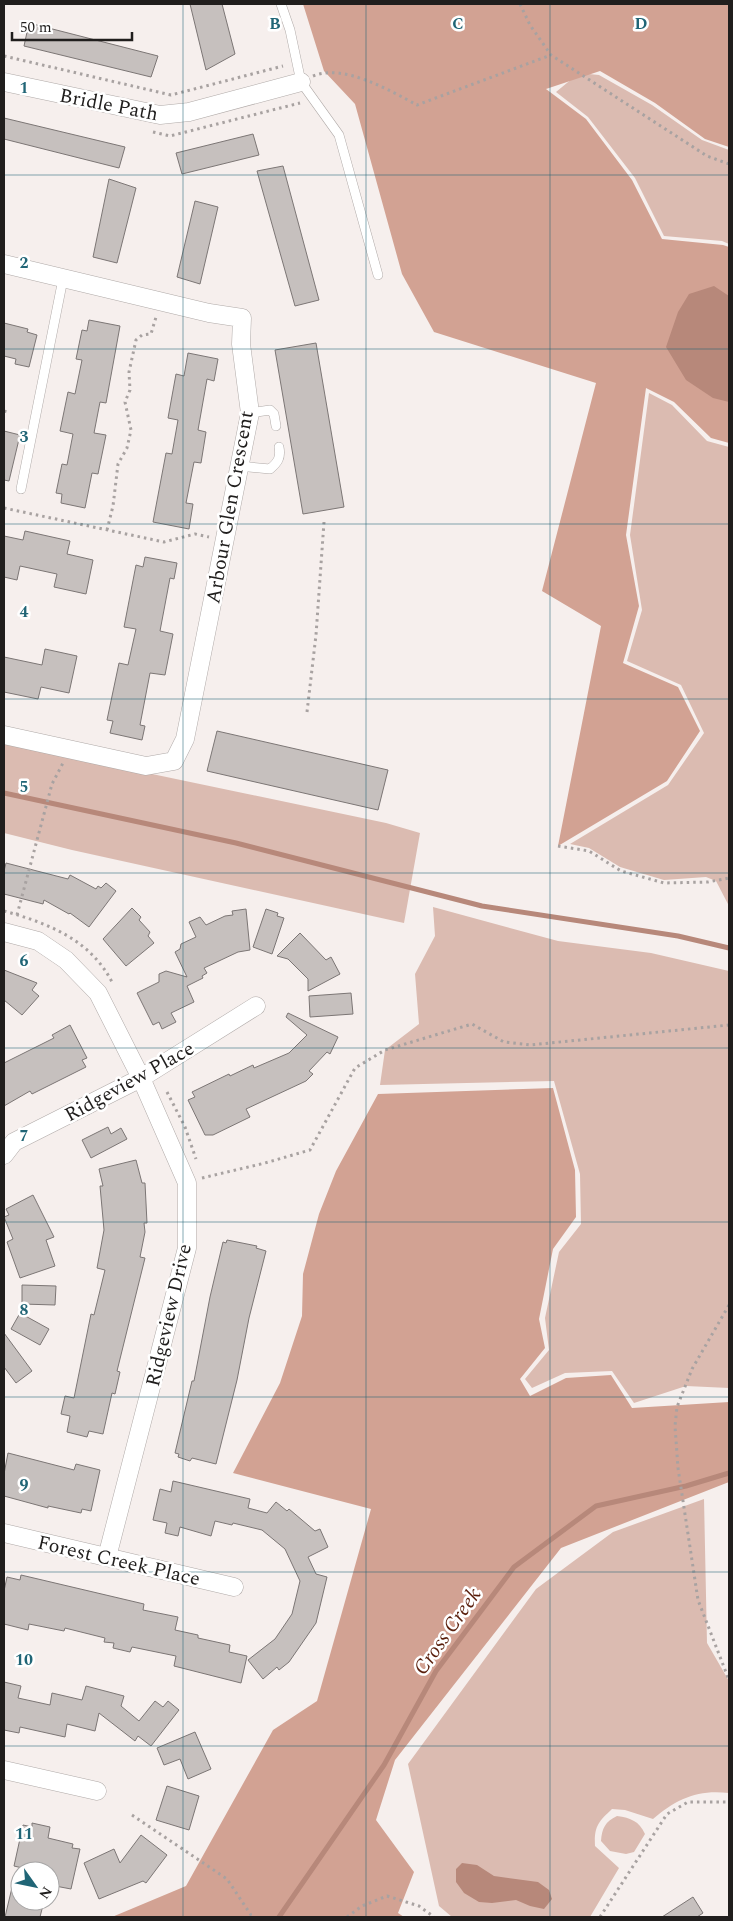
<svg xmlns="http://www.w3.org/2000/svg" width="733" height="1921" font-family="Spectral,serif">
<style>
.green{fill:#dbbbb1}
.forest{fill:#d2a293}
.water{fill:#b7887a}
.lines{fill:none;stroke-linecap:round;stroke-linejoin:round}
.stream{stroke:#b7887a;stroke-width:5}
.building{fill:#c6c0be;stroke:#7c7675}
.service-casing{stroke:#b0aaa8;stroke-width:10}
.minor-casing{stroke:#b0aaa8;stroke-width:19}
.path{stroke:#a8a2a1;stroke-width:3;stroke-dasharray:2.5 4;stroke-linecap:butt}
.service{stroke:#fff;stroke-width:9}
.minor{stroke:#fff;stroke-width:18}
.grid{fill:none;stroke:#206576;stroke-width:1;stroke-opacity:0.55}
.labels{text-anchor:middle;stroke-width:5;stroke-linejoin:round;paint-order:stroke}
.street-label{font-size:20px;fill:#201e1d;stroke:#fff}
.water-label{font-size:21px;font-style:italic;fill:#591e0b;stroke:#fff}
.grid-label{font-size:16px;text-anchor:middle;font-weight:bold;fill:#206576;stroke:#fff;stroke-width:5;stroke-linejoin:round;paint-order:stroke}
</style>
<rect width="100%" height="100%" fill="#f6efed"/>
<path class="green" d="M579,73L599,75L652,105L702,140L729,150V244L722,241L664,236L635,178L588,117L556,92Z
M649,393L672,405L707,441L729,447V906L716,881L706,877L664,880L620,867L589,848L570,844L668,785L704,733L681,685L627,661L642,610L630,535Z
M4,743L386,823L420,833L404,923L72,850L4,833Z
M433,907L558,941L651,953L729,971V1388L686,1386L634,1403L612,1371L565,1373L532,1388L525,1379L549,1350L545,1318L559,1252L581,1224L580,1174L554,1081L380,1085L385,1050L419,1024L415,974L435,936Z
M704,1499L707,1643L729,1681V1793C698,1789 676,1799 653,1819L625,1810L612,1809C598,1822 594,1827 595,1846L619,1868L590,1917H452L439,1906L408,1764L536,1589L613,1532Z
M617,1816C631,1818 639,1821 645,1834L634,1852L626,1854L610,1851L601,1841C602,1828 605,1822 617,1816Z"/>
<path class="forest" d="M303,4H729V147L705,139L655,103L600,71L546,89L586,119L632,180L662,239L723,245L729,247V443L711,438L674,402L646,388L626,535L639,606L623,663L678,687L700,731L667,781L558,846L601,626L542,591L596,383L434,332L402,274L355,104L324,71Z
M553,1088L575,1170L576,1217L553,1249L539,1319L545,1348L520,1379L530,1396L566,1378L611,1375L632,1408L729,1402V1482L561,1548L395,1760L376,1820L414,1872L398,1913L404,1917H112L186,1886L273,1730L317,1701L371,1509L233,1473L280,1383L302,1316L303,1274L319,1214L336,1171L378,1094Z"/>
<path class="water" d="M714,286L729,296V402L713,398L686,380L666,347L678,312L689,294Z
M462,1863L477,1865L494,1876L538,1882L549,1890L552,1899L544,1909L530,1906L516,1900L492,1903L479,1902L464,1893L456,1882V1869Z"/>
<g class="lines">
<path class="stream" d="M4,793L236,843L482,906L678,936L729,948
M279,1917L384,1765L436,1671L514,1567L596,1506L686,1486L729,1473"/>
</g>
<path class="building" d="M190,4H222L235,54L206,70Z
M29,23L158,56L151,77L24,46Z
M4,118L125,147L119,168L4,139Z
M253,134L259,155L182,174L176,153Z
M283,166L319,300L295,306L257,171Z
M109,179L136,188L117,263L93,257Z
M195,201L218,207L200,284L177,277Z
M89,320L120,326L106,403L100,402L94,433L106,435L98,474L92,473L85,508L61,503L62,494L56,493L62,464L67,465L73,434L60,431L68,392L75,394L82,360L76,359L82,330L87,331Z
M4,323L28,329L27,332L37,335L29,367L15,364L16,359L4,356Z
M316,343L344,507L303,514L275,350Z
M188,353L218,359L214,381L207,379L198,430L206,432L201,463L194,462L186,503L193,504L189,529L153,522L166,453L172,454L178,420L168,418L176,374L184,376Z
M4,431L20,435L9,481L4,480Z
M25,531L70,541L67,554L93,560L86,594L54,587L57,574L20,566L17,580L4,577V536L23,540Z
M145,557L177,563L174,579L170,578L160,631L173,634L165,675L150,673L140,725L145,726L142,740L110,733L113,721L107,720L119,663L128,665L136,629L124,627L136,565L143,567Z
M45,649L77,656L69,693L41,687L38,699L4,692V657L42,665Z
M217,731L388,770L378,810L207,771Z
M6,863L68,879L70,875L96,889L98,886L101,888L106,883L116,891L89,927L70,913L69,914L44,900L43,904L4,894V871Z
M132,908L141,917L139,920L150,932L148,936L154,943L126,966L103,939Z
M246,909L250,950L238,952L204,968L207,973L202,976L203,978L187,986L194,1002L171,1013L176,1022L162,1029L159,1022L153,1025L137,993L159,982V974L166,971L187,977L175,952L180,949L181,944L196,937L189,922L200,917L206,925L225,916L233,915L232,911Z
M266,909L278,913L277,916L284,918L272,954L253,947Z
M300,933L326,960L331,957L340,974L308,991V979L288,959L277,956Z
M4,970L37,983L32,990L39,996L22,1015L4,1000Z
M351,993L353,1014L310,1017L309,996Z
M288,1013L338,1037L330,1054L327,1052L309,1071L313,1074L306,1081L246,1109L250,1117L213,1135H205L188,1100L195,1097L192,1092L229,1074L230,1076L253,1065L254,1068L289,1053L307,1035L286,1017Z
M70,1025L87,1058L82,1060L86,1067L32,1094L30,1091L4,1106V1063L54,1038L52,1035Z
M108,1127L111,1134L121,1128L127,1139L91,1158L82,1140Z
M136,1160L142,1183H145L147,1223H144L145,1232L140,1257L145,1258L117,1371L120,1372L115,1394L112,1393L103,1434L89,1431L87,1437L67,1432L70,1416L61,1414L65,1396L74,1398L91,1314L94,1315L105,1270L97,1268L104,1230L100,1186H103L99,1169Z
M33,1195L54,1237L46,1240L55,1266L20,1278L7,1242L13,1239L4,1217L9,1215L6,1209Z
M227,1240L257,1246L256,1248L266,1251L249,1318L237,1380L216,1464L192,1458L190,1461L178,1457L179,1454L175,1453L192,1381H194L210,1297L223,1242L226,1243Z
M22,1285L56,1286L55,1305L22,1304Z
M20,1313L49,1329L40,1345L11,1329Z
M4,1333L32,1371L16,1383L4,1367Z
M8,1453L74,1470L76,1464L100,1470L91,1511L82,1509L81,1513L48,1506V1508L4,1496V1474Z
M173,1481L250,1499L248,1508L267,1513L276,1502L287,1511L289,1509L315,1531L320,1529L328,1547L308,1557L316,1574L327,1577L316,1623L289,1662L279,1670L277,1667L263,1679L248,1660L275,1639L292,1614L300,1581L285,1549L262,1530L233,1523L232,1525L215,1521L211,1536L180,1527L178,1536L165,1533L167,1523L153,1520L160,1489L171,1492Z
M21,1575L144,1604L143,1610L178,1617L175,1630L198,1635V1638L230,1645L229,1652L247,1656L241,1683L174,1666L176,1656L132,1647L130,1652L113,1648L114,1643L104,1642L105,1638L65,1628L64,1631L29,1624L28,1630L4,1624V1591L7,1577L20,1580Z
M4,1682L21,1686L18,1698L50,1705L52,1693L82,1700L86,1686L124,1696L121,1706L139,1721L155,1701L163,1707L168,1701L179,1710L151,1746L138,1736L135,1741L99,1713L95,1731L67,1724L65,1737L20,1727L19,1733L4,1730Z
M195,1732L211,1769L188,1779L180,1759L164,1765L157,1748Z
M167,1786L199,1796L189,1830L156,1820Z
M32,1823L50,1827L48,1838L73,1844L72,1848L80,1849L71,1889L50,1885V1871H35L14,1866L23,1825L32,1827Z
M141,1835L167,1855L146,1883L143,1881L99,1899L84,1863L114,1849L120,1863Z
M15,1875L20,1876V1901H44L40,1917H5Z
M693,1897L703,1913L697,1917H662Z"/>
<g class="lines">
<g class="service-casing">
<path id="service" d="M281,4L290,30L301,82L339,135L378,275
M250,413L270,410L274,414L276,426
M239,466L270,469C278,462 281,458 279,447
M21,489L63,279"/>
</g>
<g class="minor-casing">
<path id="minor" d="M4,82L160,115L189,112L301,82
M4,264L209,313L242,318L241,344L250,413L185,739L174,761L146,766L4,735
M4,932L38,941L66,960L98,993L141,1078L187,1183V1248L107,1557
M4,1155L14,1142L141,1078L256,1006
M4,1533L234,1587
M4,1770L97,1791"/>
</g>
<path class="path" d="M520,4L530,25L551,55L707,156L729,164
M4,56L171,95L283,66
M313,76C343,63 391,91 417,105L551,55
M153,132L170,136L300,103
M4,411L8,412
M4,508L164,542L195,534L209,537
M107,530L113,506L118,464L127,448L131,430L125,402L130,390L129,372L136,340L142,335L151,334L156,317
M307,712L316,635L324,522
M558,846L589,851L621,871L664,883L708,882L729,878
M4,911C47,923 90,939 112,982
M17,915L52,784L63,763
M167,1092L185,1127L196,1159
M202,1178L265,1163L310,1150L355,1068L385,1050L472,1024L504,1042L530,1045L729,1025
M729,1305L692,1369L677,1407L675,1426L678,1468L698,1600L729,1680
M132,1815L227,1879L251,1915L255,1917
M347,1917L362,1906L387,1896L419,1906L434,1917
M600,1917L667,1814L688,1802H729"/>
<use href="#service" class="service"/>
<use href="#minor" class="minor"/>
</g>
<path class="grid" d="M183,4V1917M366,4V1917M550,4V1917M4,175H729M4,349H729M4,524H729M4,699H729M4,873H729M4,1048H729M4,1222H729M4,1397H729M4,1572H729M4,1746H729"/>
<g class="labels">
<g class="street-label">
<text transform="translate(109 104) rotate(11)" y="7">Bridle Path</text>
<text transform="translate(229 507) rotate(-80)" y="7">Arbour Glen Crescent</text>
<text transform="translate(129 1081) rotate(-29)" y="7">Ridgeview Place</text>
<text transform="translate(168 1315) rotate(-77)" y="7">Ridgeview Drive</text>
<text transform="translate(119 1560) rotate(13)" y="7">Forest Creek Place</text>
</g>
<g class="water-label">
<text transform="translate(447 1631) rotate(-55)" y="7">Cross Creek</text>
</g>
</g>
<g class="grid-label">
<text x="275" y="29">B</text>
<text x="458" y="29">C</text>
<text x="641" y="29">D</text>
<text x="24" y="93">1</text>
<text x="24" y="268">2</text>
<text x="24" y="442">3</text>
<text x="24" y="617">4</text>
<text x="24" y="792">5</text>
<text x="24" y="966">6</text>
<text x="24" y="1141">7</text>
<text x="24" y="1315">8</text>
<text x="24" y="1490">9</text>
<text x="24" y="1665">10</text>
<text x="24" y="1839">11</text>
</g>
<rect width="733" height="1921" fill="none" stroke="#201e1d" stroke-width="10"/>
<g transform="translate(35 1886) rotate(123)"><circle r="24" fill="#ffffff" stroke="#a6a5a5"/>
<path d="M0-4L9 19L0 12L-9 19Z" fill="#206576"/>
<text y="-8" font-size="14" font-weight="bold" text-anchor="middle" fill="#201e1d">N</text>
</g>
<path d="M12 32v8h120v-8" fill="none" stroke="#201e1d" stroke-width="2.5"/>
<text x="20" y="32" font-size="15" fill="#201e1d" stroke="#ffffff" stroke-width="4" paint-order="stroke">50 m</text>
</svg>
